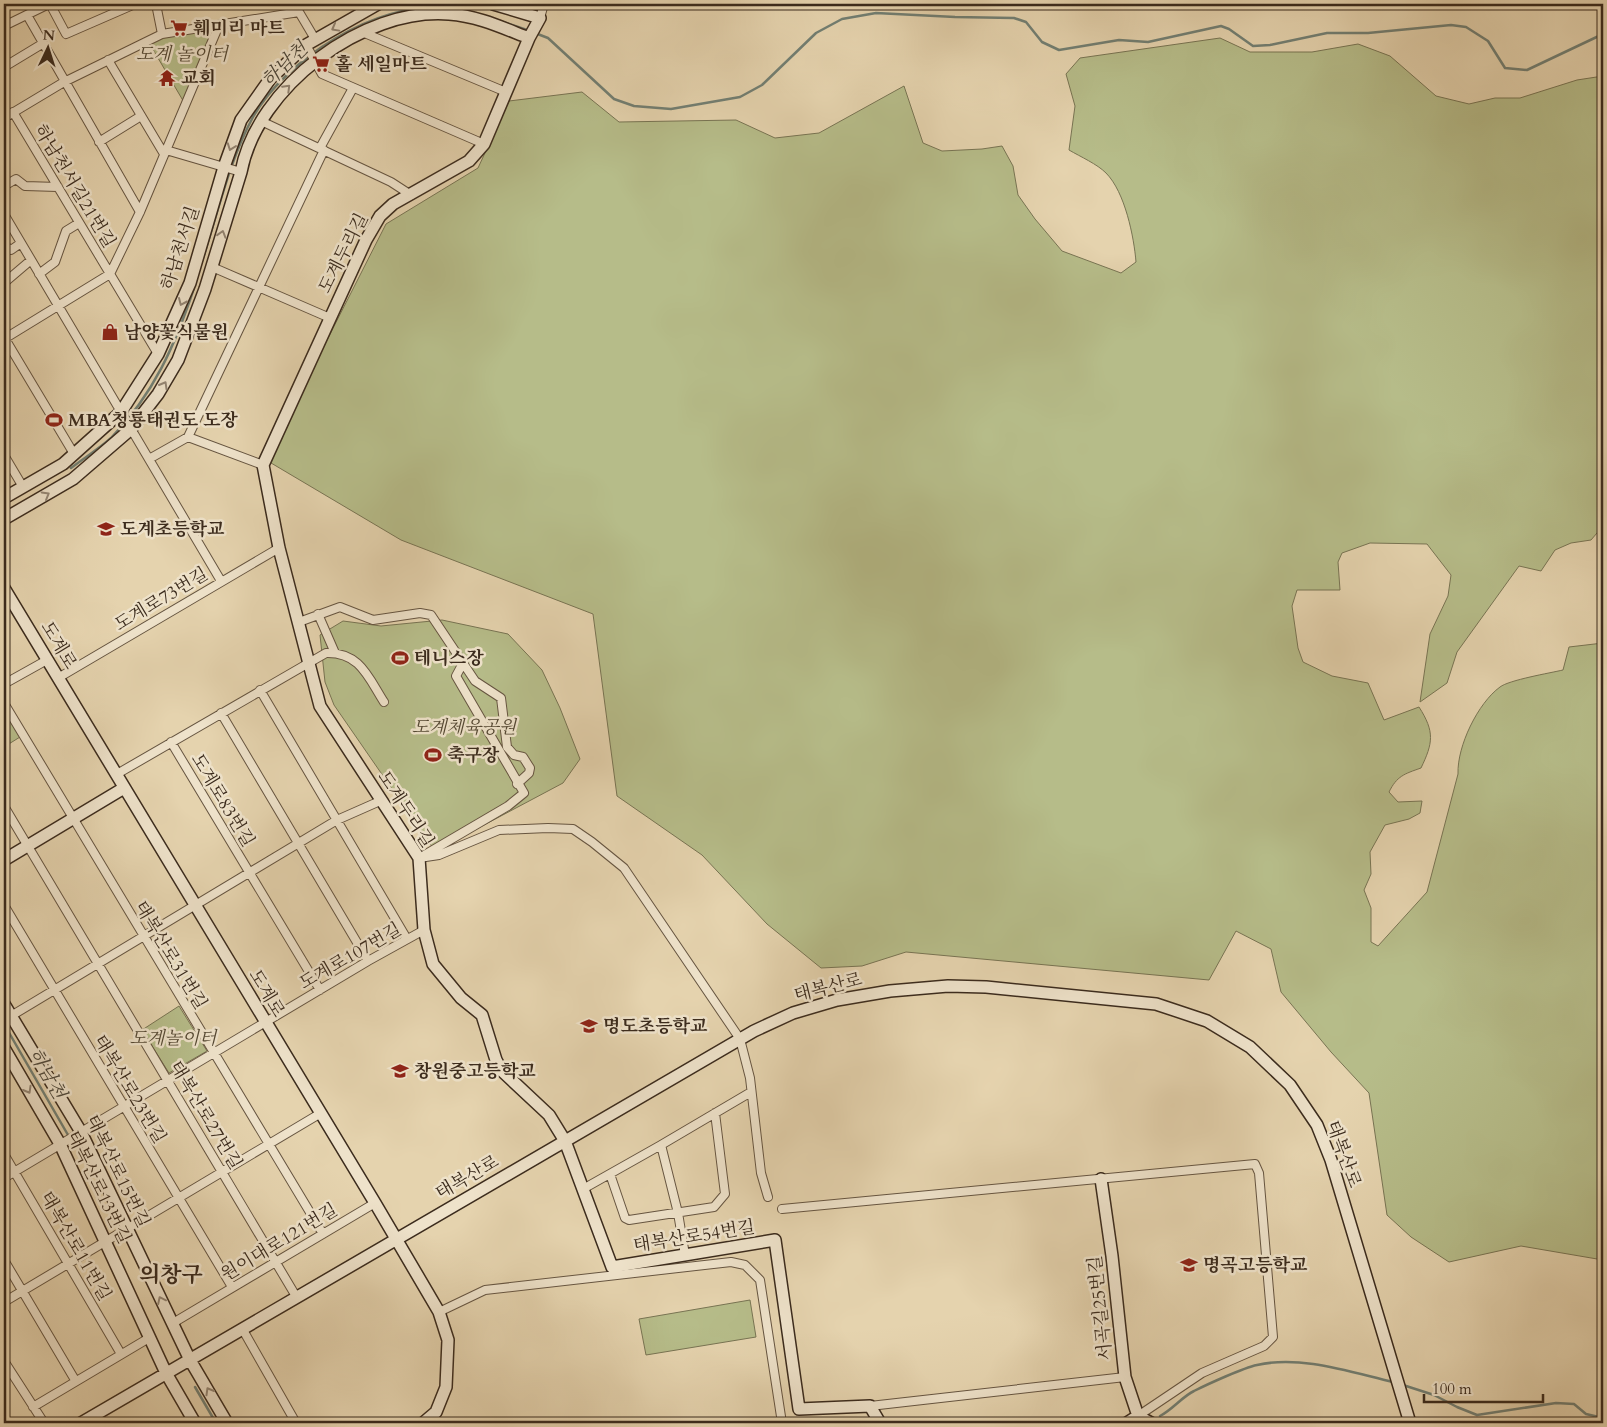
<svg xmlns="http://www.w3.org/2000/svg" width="1607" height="1427" font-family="Cardo,'Noto Serif KR',serif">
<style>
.green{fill:#b6bc89;stroke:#787453}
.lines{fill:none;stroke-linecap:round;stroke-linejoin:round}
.stream{stroke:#727f73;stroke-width:2.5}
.street-casing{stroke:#665541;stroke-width:10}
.secondary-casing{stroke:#3b2b1d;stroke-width:14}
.street{stroke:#eee2ca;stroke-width:8}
.secondary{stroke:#eee2ca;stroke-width:11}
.oneway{stroke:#948674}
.labels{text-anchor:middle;stroke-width:5;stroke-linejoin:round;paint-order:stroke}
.poi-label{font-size:18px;font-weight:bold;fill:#3b2b1d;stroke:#eee2ca;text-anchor:start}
.park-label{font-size:18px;font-style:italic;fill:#544833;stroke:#eee2ca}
.street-label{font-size:18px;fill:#3b2b1d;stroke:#eee2ca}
.water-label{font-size:19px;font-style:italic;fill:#4d473a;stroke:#eee2ca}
.district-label{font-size:22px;font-weight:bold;fill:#3b2b1d;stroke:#eee2ca}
</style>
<rect width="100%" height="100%" fill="#e5d3ae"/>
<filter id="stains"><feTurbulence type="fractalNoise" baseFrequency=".004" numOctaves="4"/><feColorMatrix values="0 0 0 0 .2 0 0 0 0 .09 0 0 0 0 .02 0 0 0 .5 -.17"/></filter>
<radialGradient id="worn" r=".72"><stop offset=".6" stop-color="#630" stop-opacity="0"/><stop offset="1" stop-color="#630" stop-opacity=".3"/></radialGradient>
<path class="green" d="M218,26L185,104L148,41L162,34Z
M1220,38L1250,52H1312L1358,44L1390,56L1436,96L1469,104L1495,98H1520L1577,80L1603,76V526L1591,540L1571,543L1555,550L1541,571L1519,566L1457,652L1447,683L1420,702L1430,634L1448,596L1451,575L1427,544L1370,543L1342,553L1338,562L1340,590H1297L1292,606L1298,648L1303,662L1332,676L1368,683L1384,720L1419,707C1435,732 1433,743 1421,768C1404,774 1397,776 1389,792L1398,802L1422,801L1420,813L1409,819L1385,825L1370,852L1371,874L1364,890L1371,908V942L1378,946L1427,892L1458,774C1457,746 1478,703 1500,687C1509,680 1550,673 1563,670L1569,647L1603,643V1260L1521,1246L1449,1262L1411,1237L1387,1215L1369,1093L1331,1052L1281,992L1271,949L1236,931L1209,980L906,952L862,966L821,968L767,924L702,855L617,796L593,614L401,540L266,460L386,224L478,168L509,101L582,92L619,122L736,120L775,138L819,133L904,86L923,143L942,151L982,149L1002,146L1013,166L1018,195L1035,219L1062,251L1121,273L1136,262C1134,237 1125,192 1106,173C1097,164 1081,157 1069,150L1075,106L1066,74L1080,58Z
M442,620L508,634L542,670L560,708L580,759L563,783L435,851L334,705L325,682L320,635L343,621L381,626Z
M4,710L20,737L4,747Z
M179,1006L207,1051L169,1073L142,1030Z
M750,1300L756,1337L646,1355L639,1319Z"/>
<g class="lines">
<path class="stream" d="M497,20L530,31
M535,33L548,38L614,99L634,106L671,109L740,97L762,85L816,33L842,19L876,13L955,17L1014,18L1026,22L1042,42L1059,50L1119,40L1148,42L1221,26L1229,29L1253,46L1270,45L1327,33H1368L1451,25L1466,27L1488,41L1505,68L1527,70L1603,34
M202,261C218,213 229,161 253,117C284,61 378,0 443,9
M71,468C84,458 99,449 111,438C154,394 175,345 194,288
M4,1024L68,1135
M1403,1385L1434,1395L1457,1407L1477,1415L1556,1403L1574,1404L1586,1414L1603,1418
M195,1387L216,1423
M1160,1416C1172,1410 1183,1396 1194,1391C1208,1384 1243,1368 1257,1365C1301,1355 1350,1372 1393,1382"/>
<g class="street-casing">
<path id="street" d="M50,4L66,34L135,4
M156,4L162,34
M27,15L140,212
M540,18L544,4
M4,26L49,4
M362,32L506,92
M306,45L322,74L484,144
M108,60L164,154
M4,67L42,44
M13,112L158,354
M4,118L64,82L162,34L299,12L315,39
M261,121L391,182L411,195
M99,142L141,116
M320,148L353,88
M166,150L241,172
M4,186L16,179L25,186L58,187
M4,214L221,581
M4,245L11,250L21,243
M212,267L330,318
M39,274L55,262L66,231L79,223
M4,283L31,260
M4,337L74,454
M4,339L110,274L140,212L219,25
M188,437L263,465
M4,455L23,487
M149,459L188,437L324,150
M318,614L335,653
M299,622L340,607L373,620L420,613L431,615L475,681L501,698L507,747L514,755L523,757L530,768L529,773L517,784
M58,678L279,548
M4,684L47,660
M260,690L407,939
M4,703L323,1234
M221,713L368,961
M171,742L320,990
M117,774L326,653C360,652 368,677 384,702
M4,806L297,1298
M421,857L508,806L524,793L456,676L463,663
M419,858L439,855L499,830L548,828L573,829L592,842L624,868L740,1039L750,1078L761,1173L768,1197
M4,905L232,1287
M11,1016L337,820L380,801
M661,1145L751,1092
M4,1154L121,1354
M610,1174L625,1218L629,1220L714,1207L725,1194L715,1113
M4,1178L368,961L424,930
M583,1189L661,1145L678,1213L685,1255
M782,1209L1255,1164L1259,1173L1273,1337L1264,1346L1202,1373L1138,1416
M4,1260L75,1380
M4,1302L321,1113
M439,1312L485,1290L731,1262L745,1265L760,1280L782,1423
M173,1323L375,1203
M243,1330L296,1423
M4,1361L44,1423
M870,1406L1125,1377
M33,1407L149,1338"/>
</g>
<g class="secondary-casing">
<path id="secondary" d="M493,4L540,18L529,38L484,144L469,161L393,204L380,216L366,240L263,465L279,548L320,706L419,858L424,930L433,964L461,998L482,1015L496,1060L502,1071L549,1115L565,1141L612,1267L775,1240L799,1409L870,1406L880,1423
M4,498L63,464L121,412L158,354L190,283L224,167L241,120L270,79L306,45L378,4
M4,519L73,479L131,429L158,394L178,360L205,289L241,172C257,87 363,7 449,14C478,16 503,28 529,38
M4,588L375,1203L439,1312L448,1340L446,1387L436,1412L423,1423
M4,860L124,788
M4,1004L81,1132L190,1360L227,1423
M4,1048L60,1144L166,1373L195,1423
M1101,1179L1112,1256L1125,1377L1138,1416L1151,1423
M81,1423L754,1031L793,1013L837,1000L890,991L948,986L986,987L1156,1004L1207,1021L1250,1047L1290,1085L1317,1125L1331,1160L1410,1423
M1127,1423L1138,1416"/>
</g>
<use href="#street" class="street"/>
<use href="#secondary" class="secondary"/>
</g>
<defs><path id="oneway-chevron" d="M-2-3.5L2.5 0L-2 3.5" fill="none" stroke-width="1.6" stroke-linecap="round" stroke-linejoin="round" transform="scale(1.25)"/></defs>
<g class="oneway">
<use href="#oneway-chevron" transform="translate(335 28) rotate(151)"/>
<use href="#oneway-chevron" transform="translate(287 88) rotate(-45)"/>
<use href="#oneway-chevron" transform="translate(231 147) rotate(110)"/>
<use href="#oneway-chevron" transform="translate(222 234) rotate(-73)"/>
<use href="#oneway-chevron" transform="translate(182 302) rotate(114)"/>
<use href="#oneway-chevron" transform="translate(164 385) rotate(-60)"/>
<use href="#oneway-chevron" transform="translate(46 495) rotate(-30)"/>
<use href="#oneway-chevron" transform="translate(28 1090) rotate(60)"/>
<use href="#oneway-chevron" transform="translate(161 1300) rotate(-116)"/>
<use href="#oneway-chevron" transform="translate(209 1391) rotate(-120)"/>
</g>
<defs>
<g id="supermarket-bare" transform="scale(1.35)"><path d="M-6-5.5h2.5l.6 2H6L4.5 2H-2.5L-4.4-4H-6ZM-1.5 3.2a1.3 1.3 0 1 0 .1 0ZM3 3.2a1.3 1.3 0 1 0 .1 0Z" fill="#8f2418" stroke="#eee2ca" stroke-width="2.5" paint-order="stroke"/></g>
<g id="temple-bare" transform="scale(1.35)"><path d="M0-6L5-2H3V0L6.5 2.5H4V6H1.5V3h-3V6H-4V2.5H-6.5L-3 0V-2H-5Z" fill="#8f2418" stroke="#eee2ca" stroke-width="2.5" paint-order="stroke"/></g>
<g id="shop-bare" transform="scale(1.35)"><path d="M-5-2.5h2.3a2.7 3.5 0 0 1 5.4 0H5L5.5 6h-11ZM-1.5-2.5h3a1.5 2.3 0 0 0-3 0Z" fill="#8f2418" stroke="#eee2ca" stroke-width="2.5" paint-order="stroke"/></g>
<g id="stadium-bare" transform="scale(1.35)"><path d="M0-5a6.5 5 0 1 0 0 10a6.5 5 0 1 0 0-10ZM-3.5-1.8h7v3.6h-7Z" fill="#8f2418" stroke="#eee2ca" stroke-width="2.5" paint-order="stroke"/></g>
<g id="school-bare" transform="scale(1.35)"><path d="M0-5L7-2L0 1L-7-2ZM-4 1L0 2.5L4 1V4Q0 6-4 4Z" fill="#8f2418" stroke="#eee2ca" stroke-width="2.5" paint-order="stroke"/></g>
</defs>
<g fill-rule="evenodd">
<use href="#supermarket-bare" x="179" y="28"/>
<use href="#supermarket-bare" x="321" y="64"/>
<use href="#temple-bare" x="167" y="78"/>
<use href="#shop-bare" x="110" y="332"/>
<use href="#stadium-bare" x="54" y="420"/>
<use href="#school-bare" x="106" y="529"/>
<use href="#stadium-bare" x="400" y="658"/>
<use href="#stadium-bare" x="433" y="755"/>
<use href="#school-bare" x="589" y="1026"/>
<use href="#school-bare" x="400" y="1071"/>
<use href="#school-bare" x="1189" y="1265"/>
</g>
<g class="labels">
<g class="poi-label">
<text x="193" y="34">훼미리 마트</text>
<text x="335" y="70">홀 세일마트</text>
<text x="181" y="84">교회</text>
<text x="124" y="338">남양꽃식물원</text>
<text x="68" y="426">MBA청룡태권도 도장</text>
<text x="120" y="535">도계초등학교</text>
<text x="414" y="664">테니스장</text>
<text x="447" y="761">축구장</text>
<text x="603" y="1032">명도초등학교</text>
<text x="414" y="1077">창원중고등학교</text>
<text x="1203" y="1271">명곡고등학교</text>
</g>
<g class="park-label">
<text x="182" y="60">도계 놀이터</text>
<text x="464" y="733">도계체육공원</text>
<text x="173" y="1044">도계놀이터</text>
</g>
<g class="street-label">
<text transform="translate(75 186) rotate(59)" y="6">하남천서길21번길</text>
<text transform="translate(180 248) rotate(-72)" y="6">하남천서길</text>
<text transform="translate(343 253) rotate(-63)" y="6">도계두리길</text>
<text transform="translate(161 599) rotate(-31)" y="6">도계로73번길</text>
<text transform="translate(59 645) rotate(59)" y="6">도계로</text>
<text transform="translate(223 800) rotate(59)" y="6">도계로83번길</text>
<text transform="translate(406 809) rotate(57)" y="6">도계두리길</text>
<text transform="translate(171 955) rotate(59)" y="6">태복산로31번길</text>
<text transform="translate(350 956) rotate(-30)" y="6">도계로107번길</text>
<text transform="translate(828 987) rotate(-14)" y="6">태복산로</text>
<text transform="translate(267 993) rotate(59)" y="6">도계로</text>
<text transform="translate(130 1089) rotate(59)" y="6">태복산로23번길</text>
<text transform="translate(206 1115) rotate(59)" y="6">태복산로27번길</text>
<text transform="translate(1344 1154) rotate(70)" y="6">태복산로</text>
<text transform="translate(118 1171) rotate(64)" y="6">태복산로15번길</text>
<text transform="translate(467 1177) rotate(-30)" y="6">태복산로</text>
<text transform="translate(99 1187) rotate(64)" y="6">태복산로13번길</text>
<text transform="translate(694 1236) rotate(-9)" y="6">태복산로54번길</text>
<text transform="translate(279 1242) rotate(-31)" y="6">원이대로121번길</text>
<text transform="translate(76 1246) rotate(60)" y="6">태복산로11번길</text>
<text transform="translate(1100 1308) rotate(-96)" y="6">서곡길25번길</text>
</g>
<g class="water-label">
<text transform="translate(284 64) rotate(-44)" y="7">하남천</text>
<text transform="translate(48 1073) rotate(60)" y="7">하남천</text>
</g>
<g class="district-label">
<text x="171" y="1282">의창구</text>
</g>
</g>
<rect width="1607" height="1427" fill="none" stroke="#e5d3ae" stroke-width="20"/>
<rect x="5" y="5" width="1597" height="1417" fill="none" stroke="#3b2b1d" stroke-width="2.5"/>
<rect x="10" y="10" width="1587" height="1407" fill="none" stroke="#3b2b1d"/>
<g transform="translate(48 48) rotate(4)" stroke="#eee2ca" stroke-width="4" paint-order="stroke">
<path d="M0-4L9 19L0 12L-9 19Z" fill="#3b2b1d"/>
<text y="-8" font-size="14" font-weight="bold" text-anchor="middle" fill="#3b2b1d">N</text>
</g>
<path d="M1424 1394v8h119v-8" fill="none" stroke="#3b2b1d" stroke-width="2.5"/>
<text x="1432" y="1394" font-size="15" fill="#3b2b1d" stroke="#eee2ca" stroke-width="4" paint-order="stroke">100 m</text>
<rect width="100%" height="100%" filter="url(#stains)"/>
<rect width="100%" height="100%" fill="url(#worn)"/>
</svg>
